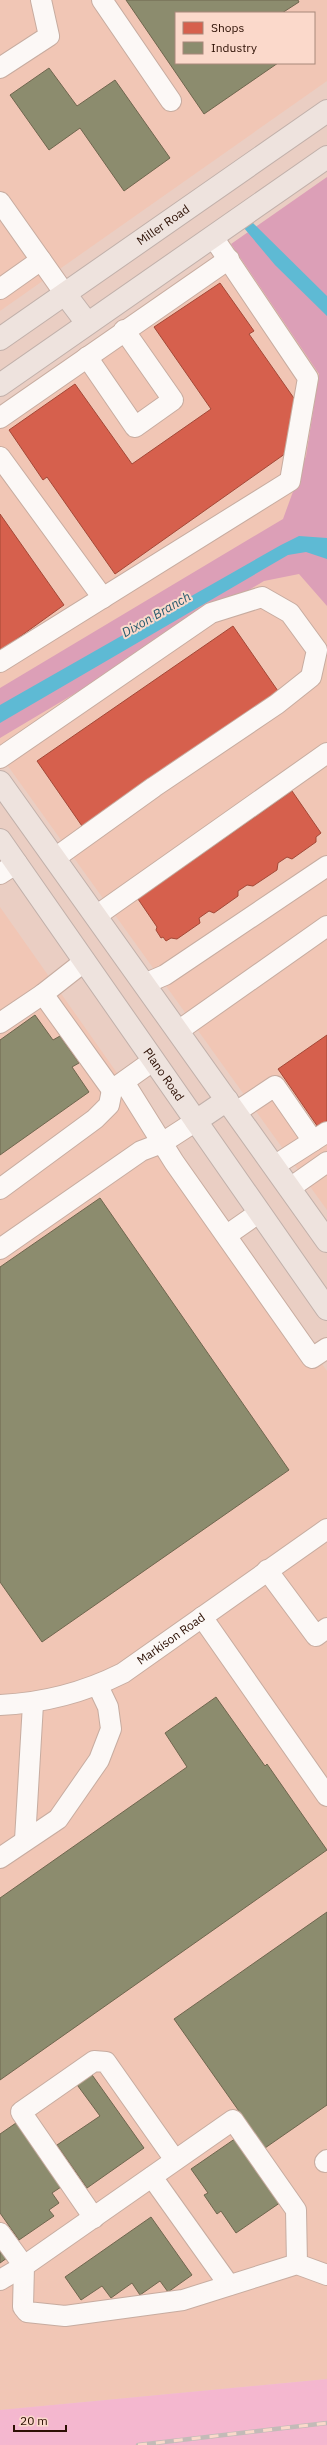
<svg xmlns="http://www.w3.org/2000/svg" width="327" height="2445" font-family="'IBM Plex Sans',sans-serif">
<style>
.built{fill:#f1c6b5;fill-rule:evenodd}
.green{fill:#f4b7cf}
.forest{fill:#dc9fb7}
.water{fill:#5ebad4}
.shops{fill:#d6604d;stroke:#a34837}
.industry{fill:#8c8c6e;stroke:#6f664e}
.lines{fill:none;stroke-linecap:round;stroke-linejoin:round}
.minor-casing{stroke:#c7aca0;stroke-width:22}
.major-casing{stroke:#c1b0aa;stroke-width:24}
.minor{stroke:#fcf8f6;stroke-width:20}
.major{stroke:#eee3de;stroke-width:22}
.rail-casing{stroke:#c3bbb8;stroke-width:4.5}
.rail{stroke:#fbd9cb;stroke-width:3;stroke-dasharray:9;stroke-linecap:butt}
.labels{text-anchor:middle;stroke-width:4;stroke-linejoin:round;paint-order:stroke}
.street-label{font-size:12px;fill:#2c0f03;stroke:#fbd9cb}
.water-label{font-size:13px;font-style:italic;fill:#275b6e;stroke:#fbd9cb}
</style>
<rect width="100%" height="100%" fill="#eacec3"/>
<path class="built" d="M0,0H327V81L0,311ZM176,13H314V63H176Z
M327,191V1210L0,755V419Z
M0,907L327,1371V2379L0,2410Z"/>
<path class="green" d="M327,2379V2445H0V2410Z"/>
<path class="forest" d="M327,177V606L299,574L264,581L0,738V688L283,519L306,456L319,374L231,244Z"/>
<path class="water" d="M252,222L327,296V316L275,265L244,228Z
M299,536L327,538V559L306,552L288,555L0,723V705L281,545Z"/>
<path class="shops" d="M220,283L254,331L249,334L298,404L289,451L115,574L47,477L43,480L9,430L75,384L132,464L211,409L154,327Z
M0,514L64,605L0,651Z
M233,626L278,691L82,826L37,761Z
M292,791L321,833L316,837V842L292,859L287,857L278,863L277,870L253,886L247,885L238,891V896L214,913L209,911L199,918L200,923L177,939L171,938L166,941L163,937L161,938L156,930L157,927L138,899Z
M327,1035V1125L320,1130L278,1069Z"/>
<path class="industry" d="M126,0H298L299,2L282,13H176V63H278L204,114Z
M49,68L77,106L115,80L170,158L124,191L80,128L49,150L10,95Z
M35,1015L53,1040L60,1036L79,1063L72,1067L89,1092L0,1155V1040Z
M100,1198L289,1470L42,1642L0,1582V1267Z
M216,1697L265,1766L267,1764L327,1850L0,2080V1898L187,1767L165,1733Z
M327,1912V2105L265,2148L174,2019Z
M90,2072L144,2148L87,2188L57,2145L100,2116L75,2082Z
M16,2123L61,2187L52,2193L59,2203L49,2210L54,2216L19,2240L0,2213V2134Z
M239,2136L284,2200L236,2233L221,2211L217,2214L204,2195L208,2193L191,2169Z
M151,2217L192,2275L168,2292L160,2281L140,2295L132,2283L111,2298L102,2286L81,2300L65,2277Z
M0,2248L7,2258L0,2263Z"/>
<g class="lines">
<g class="minor-casing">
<g id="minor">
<path d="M102,0L171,101"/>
<path d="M0,68L49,36L41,0"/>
<path d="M0,202L65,294"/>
<path d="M0,289L41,260"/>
<path d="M87,357L135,427L173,400L124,330"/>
<path d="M0,418L229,259"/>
<path d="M0,457L103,598"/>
<path d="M0,662L290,481L308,378L213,237"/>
<path d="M0,758L211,613L262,597L290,613L317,650L311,677L277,704L154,787L55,858"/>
<path d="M0,874L17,863"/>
<path d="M96,916L327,753"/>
<path d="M85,961L43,994L112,1090L154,1060"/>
<path d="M144,984L165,975L327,866"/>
<path d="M0,1023L43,994"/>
<path d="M178,1031L327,926"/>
<path d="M124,1082L174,1162L312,1358L327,1348"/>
<path d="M236,1112L275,1086L313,1141"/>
<path d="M274,1166L327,1132"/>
<path d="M290,1188L327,1162"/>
<path d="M0,1189L95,1119L109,1105L112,1090"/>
<path d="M227,1235L260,1212"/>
<path d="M0,1249L141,1151L162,1143L196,1121"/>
<path d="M267,1570L316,1636L327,1628"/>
<path d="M202,1617L327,1796"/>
<path id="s1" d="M0,1705C45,1703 83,1693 123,1673L327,1529"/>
<path d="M25,1840L33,1704"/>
<path d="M0,1858L58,1819L99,1760L111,1729L108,1707L98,1686"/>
<path d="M325,2162L327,2160"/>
<path d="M152,2177L229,2285"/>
<path d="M94,2218L21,2112L94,2061L106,2062L175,2160"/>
<path d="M0,2233L24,2266L0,2280"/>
<path d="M297,2264L296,2210L233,2120L24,2266L23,2307L27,2312L65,2316L183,2300L297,2264L327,2275"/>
</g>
</g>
<g class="major-casing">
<g id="major">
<path d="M65,294L87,323"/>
<path id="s2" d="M0,339L327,111"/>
<path d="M0,385L327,157"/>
<path d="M0,782L327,1241"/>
<path id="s3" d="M0,840L327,1309"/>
<path d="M196,1121L227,1100"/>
</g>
</g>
<use href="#minor" class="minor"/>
<use href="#major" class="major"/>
<g class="rail-casing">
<path id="rail" d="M138,2445L327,2423"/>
</g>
<use href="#rail" class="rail"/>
</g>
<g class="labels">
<g class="street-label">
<text dy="4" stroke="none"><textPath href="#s2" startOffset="199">Miller Road</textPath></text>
<text dy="4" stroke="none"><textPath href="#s3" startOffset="286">Plano Road</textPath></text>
<text dy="4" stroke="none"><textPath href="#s1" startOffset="187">Markison Road</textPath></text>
</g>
<g class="water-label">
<text transform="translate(156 614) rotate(-30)" y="5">Dixon Branch</text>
</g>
</g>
<rect x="175" y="12" width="140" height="52" fill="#fbd9cb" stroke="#a8887b"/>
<rect x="183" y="22" width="20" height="12" fill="#d6604d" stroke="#a8887b"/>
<text x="211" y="32" font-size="12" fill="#2c0f03">Shops</text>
<rect x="183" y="42" width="20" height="12" fill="#8c8c6e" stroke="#a8887b"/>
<text x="211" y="52" font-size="12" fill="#2c0f03">Industry</text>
<path d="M14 2425v6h52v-6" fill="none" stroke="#2c0f03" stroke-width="2"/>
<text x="20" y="2425" font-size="12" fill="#2c0f03" stroke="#fbd9cb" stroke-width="3" paint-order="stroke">20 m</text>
</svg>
